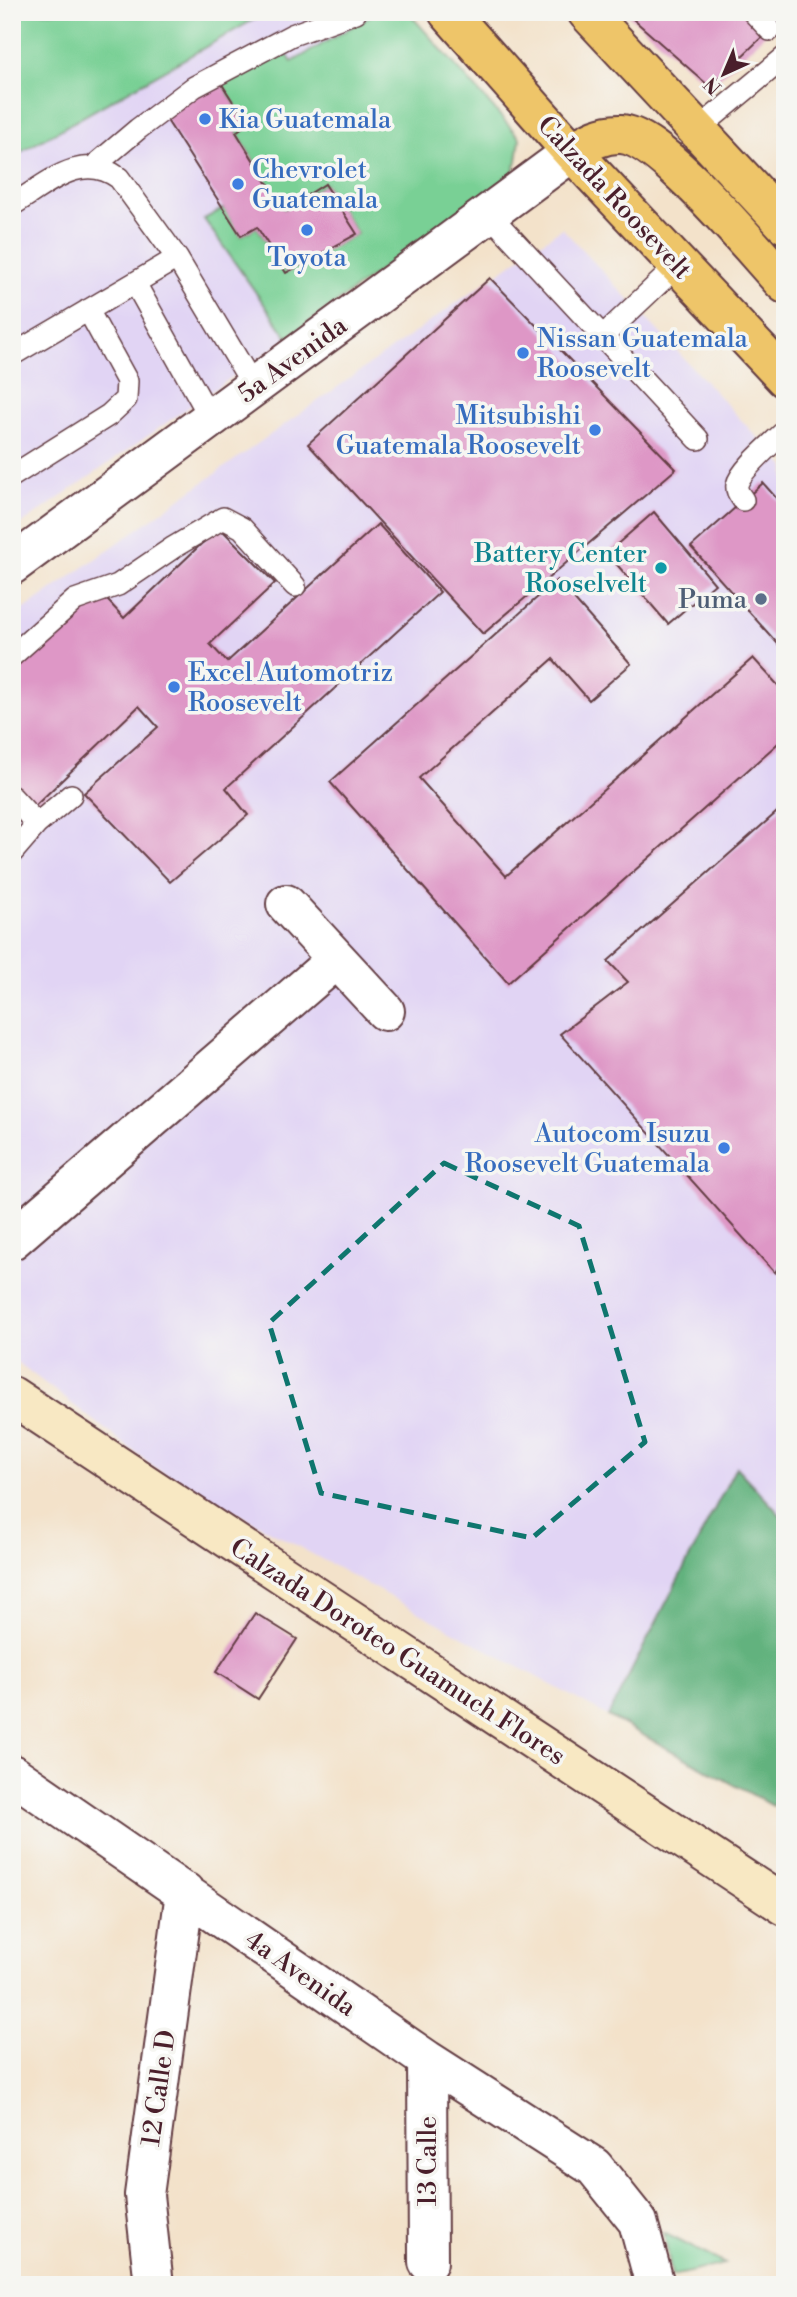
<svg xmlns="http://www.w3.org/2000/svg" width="797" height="2297" font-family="'Libre Bodoni',serif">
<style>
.built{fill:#e1d4f4}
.green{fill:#79d095;stroke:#627860;stroke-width:2}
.forest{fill:#62b27e;stroke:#566854;stroke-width:2}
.building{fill:#de97c6}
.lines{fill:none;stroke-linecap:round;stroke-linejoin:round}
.service-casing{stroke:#633c43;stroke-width:24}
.minor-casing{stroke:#633c43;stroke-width:42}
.tertiary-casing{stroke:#633c43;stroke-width:42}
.secondary-casing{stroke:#633c43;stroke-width:42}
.trunk-casing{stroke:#633c43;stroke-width:42}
.service{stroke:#fff;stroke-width:21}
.minor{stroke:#fff;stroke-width:38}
.tertiary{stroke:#fff;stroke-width:38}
.secondary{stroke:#f8e8c3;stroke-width:38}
.trunk{stroke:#eec569;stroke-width:38}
.marked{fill:none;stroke:#0f766e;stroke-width:5;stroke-dasharray:14 9;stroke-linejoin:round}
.shop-dot{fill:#3f7fe0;stroke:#f6f6f2;stroke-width:2.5}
.culture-dot{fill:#0f9aa8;stroke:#f6f6f2;stroke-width:2.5}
.service-dot{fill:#5c6f8a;stroke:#f6f6f2;stroke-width:2.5}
.labels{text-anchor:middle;stroke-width:7;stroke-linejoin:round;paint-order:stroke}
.shop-label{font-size:26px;fill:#366cbe;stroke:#f6f6f2;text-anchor:start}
.street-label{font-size:26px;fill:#4a1f2b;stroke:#f6f6f2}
.culture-label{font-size:26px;fill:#0d838f;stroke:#f6f6f2;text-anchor:end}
.service-label{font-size:26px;fill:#4e5e75;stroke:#f6f6f2;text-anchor:end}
</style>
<rect width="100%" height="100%" fill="#f6f6f2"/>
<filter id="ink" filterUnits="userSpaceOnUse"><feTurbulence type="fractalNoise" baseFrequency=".0143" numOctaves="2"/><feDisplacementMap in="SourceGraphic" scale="14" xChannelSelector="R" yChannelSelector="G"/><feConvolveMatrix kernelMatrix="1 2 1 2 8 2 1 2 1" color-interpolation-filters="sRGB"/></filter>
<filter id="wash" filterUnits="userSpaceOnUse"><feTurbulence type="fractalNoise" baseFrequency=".00686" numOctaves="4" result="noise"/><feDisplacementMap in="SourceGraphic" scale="28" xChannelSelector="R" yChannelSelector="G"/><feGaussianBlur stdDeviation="1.57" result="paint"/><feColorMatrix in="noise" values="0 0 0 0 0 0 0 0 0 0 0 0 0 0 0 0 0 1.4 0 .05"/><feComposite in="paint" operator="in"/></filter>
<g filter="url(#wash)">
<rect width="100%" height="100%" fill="#f3e2ca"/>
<path class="built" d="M267,12H408L520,138L517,161L288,338L12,531V157Z
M562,228L785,467V1520L735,1468L608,1716L157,1469L12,1358V618Z"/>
<path class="green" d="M12,12H267L12,157Z
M377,12H408L520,138L517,161L512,174L288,338L204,219L224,208L241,236L257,227L286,272L357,234L325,184L284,210L236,132L247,124L218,78L275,36L292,62Z
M664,2233L725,2264L672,2276Z"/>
<path class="forest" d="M736,1467L785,1520V1795L773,1806L608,1716Z"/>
<g id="blocks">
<path class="building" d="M625,12H785V15L710,87Z
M218,78L247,124L236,132L284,210L325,184L357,234L286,273L257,227L241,236L163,114Z
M490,278L676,469L483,634L308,444Z
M763,483L785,508V652L691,547Z
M654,512L715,584L668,624L607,553Z
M378,524L440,592L226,788L248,815L170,882L84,793L158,727L139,706L35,806L12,783V668L95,587L124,618L219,527L275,583L210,644L227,662Z
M557,580L631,664L589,700L553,659L419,778L506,876L753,658L785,693V737L508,983L330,782Z
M785,805V1268L780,1263L775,1273L560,1034L628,982L608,961Z
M255,1613L297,1639L258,1699L216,1672Z"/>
</g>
</g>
<g filter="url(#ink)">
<use href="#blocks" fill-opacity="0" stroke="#633c43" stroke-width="2"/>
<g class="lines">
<g class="service-casing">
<path id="service" d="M753,12L770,30
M697,130L785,57
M93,167L138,129L194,87L292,35L356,12
M12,205C46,185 81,150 119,178L177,258L254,387
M489,214L698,439
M135,283L211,419
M603,336L678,265
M12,355L177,258
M12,476L109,415L126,399L127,381L88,310
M743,500C740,495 736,492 737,485C740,470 773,443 785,431
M12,656L75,600L118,585L174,547L223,518L242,528L295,586
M12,797L37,824
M12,853L37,824L71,795"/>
</g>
<g class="minor-casing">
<path id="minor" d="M286,904L385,1011
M12,1240L337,959
M12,1774L427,2060L594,2167L638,2222L655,2285
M427,2060L428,2262
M154,2285L144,2195L185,1892"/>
</g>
<g class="tertiary-casing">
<path id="tertiary" d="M12,565L572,152"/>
</g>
<g class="secondary-casing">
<path id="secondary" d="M12,1396L785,1906"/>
</g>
<g class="trunk-casing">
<path id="trunk" d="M448,12L572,152L785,378
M587,12L785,224
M572,152C587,143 602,133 621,134C661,136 755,252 785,284"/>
</g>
<use href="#service" class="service"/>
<use href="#minor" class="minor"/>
<use href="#tertiary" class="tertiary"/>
<use href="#secondary" class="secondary"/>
<use href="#trunk" class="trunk"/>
</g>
</g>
<path class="marked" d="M444,1163L579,1226L645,1442L532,1538L321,1493L269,1323Z"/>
<g class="shop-dot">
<circle cx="205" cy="119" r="7"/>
<circle cx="238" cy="184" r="7"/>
<circle cx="307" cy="230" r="7"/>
<circle cx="523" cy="353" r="7"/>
<circle cx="595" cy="430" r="7"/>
<circle cx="174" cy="687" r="7"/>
<circle cx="724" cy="1148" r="7"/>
</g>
<circle class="culture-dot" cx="661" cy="568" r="7"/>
<circle class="service-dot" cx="761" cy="599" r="7"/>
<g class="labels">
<g class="shop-label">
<text x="219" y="128">Kia Guatemala</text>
<text x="252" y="178">Chevrolet<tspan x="252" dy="30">Guatemala</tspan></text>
<text x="307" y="266" text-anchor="middle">Toyota</text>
<text x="537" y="347">Nissan Guatemala<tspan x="537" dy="30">Roosevelt</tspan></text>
<text x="581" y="424" text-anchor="end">Mitsubishi<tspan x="581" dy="30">Guatemala Roosevelt</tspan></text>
<text x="188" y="681">Excel Automotriz<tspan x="188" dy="30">Roosevelt</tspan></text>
<text x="710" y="1142" text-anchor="end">Autocom Isuzu<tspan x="710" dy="30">Roosevelt Guatemala</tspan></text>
</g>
<g class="street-label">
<text transform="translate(615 197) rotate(47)" y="9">Calzada Roosevelt</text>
<text transform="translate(292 359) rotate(-36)" y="9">5a Avenida</text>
<text transform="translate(398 1651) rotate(33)" y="9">Calzada Doroteo Guamuch Flores</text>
<text transform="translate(301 1973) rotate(35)" y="9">4a Avenida</text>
<text transform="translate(158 2088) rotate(-82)" y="9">12 Calle D</text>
<text transform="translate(427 2161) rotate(-90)" y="9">13 Calle</text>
</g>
<g class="culture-label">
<text x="647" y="562">Battery Center<tspan x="647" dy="30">Rooselvelt</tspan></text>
</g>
<g class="service-label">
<text x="747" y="608">Puma</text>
</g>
</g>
<rect width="797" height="2297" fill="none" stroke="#f6f6f2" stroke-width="42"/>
<g transform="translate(724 74) rotate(224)" stroke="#f6f6f2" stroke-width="5" paint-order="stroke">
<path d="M0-5L12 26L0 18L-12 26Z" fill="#4a1f2b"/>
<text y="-10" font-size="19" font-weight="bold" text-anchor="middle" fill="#4a1f2b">N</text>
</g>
</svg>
